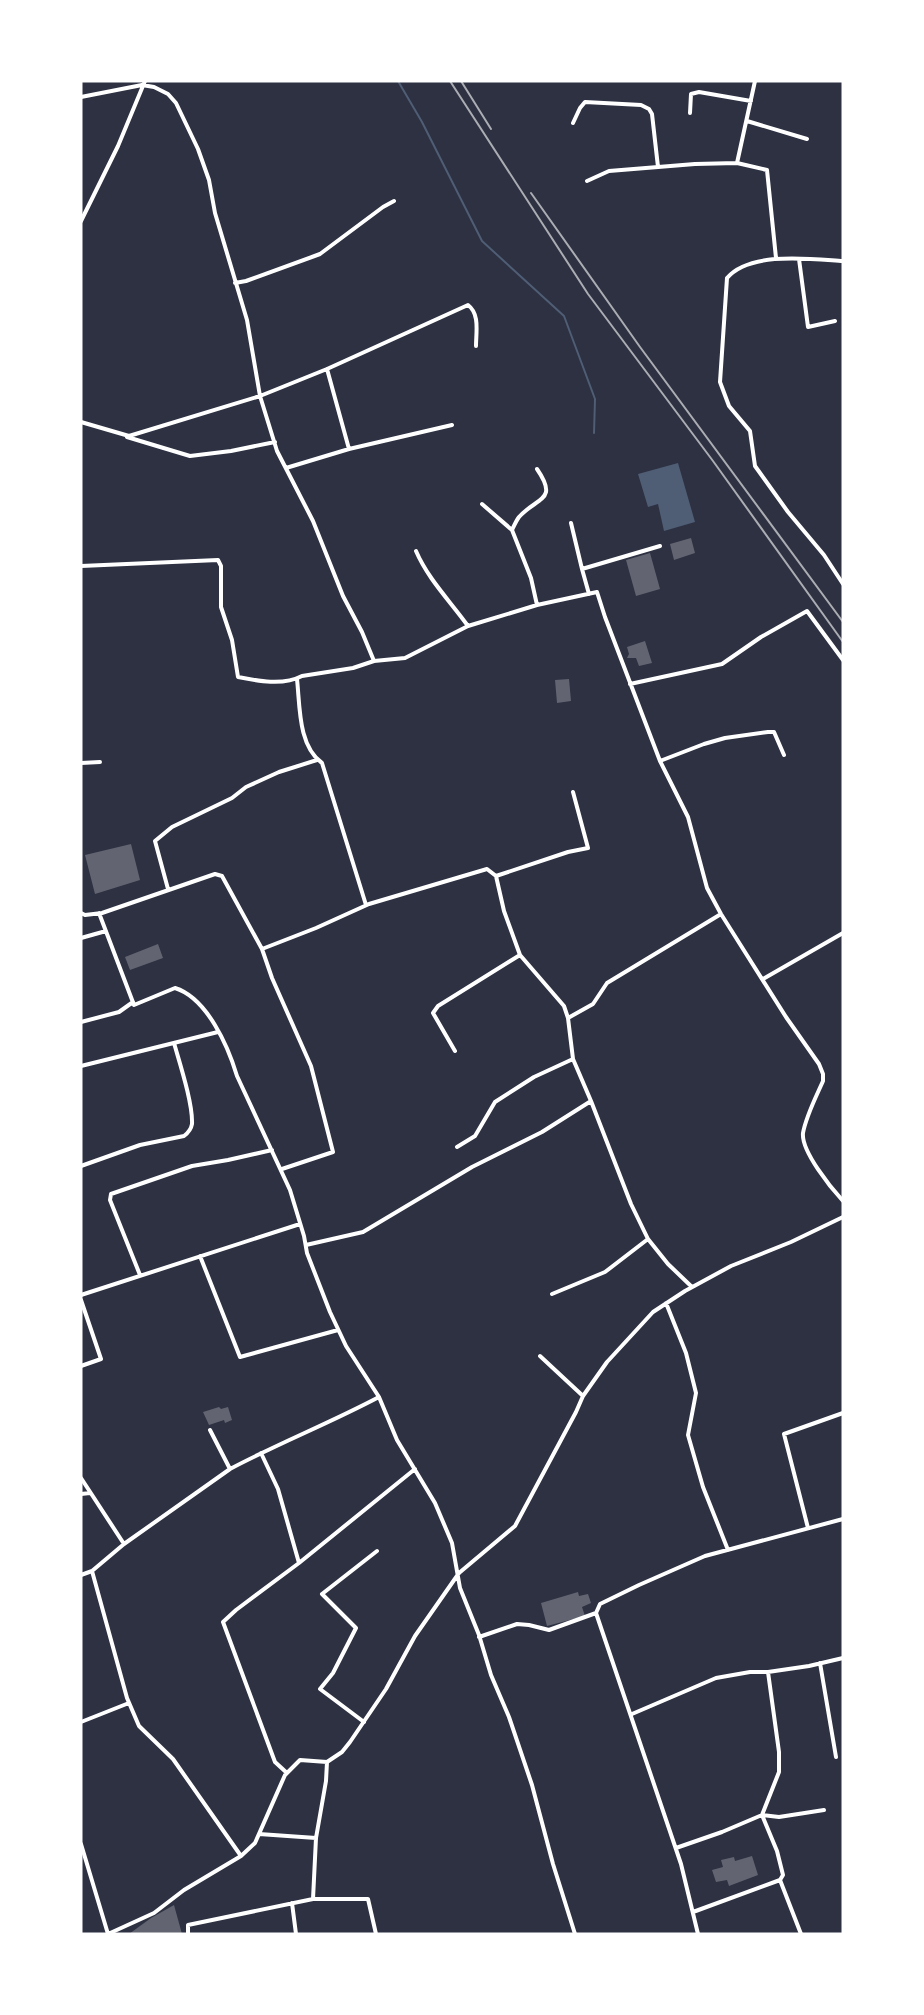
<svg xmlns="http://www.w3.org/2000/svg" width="924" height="2015" font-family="'Roboto Condensed',sans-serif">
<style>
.water{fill:#4f5d75}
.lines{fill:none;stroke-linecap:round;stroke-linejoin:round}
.stream{stroke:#4f5d75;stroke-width:2}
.building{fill:#626471}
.minor{stroke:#fff;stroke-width:4}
.rail{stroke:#abadb3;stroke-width:2}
</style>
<rect width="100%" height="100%" fill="#2d3142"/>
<path class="water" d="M678,463L695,522L664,531L658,504L648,507L638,474Z"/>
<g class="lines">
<path class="stream" d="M398,81L422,122L482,241L564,316L595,399L594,433"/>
</g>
<path class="building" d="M691,538L695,553L674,560L670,544Z
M650,553L660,589L636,596L626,560Z
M645,641L652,663L639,666L636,658H627L629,654L627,647Z
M569,679L571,701L557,703L555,680Z
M131,844L140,880L95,894L85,855Z
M158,944L163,958L130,970L125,957Z
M219,1407L221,1409L228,1407L232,1420L225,1423L224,1420L209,1425L203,1412Z
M578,1592L579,1596L588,1594L591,1603L582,1607L585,1616L547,1626L541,1603Z
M752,1856L758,1875L729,1886L727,1880L716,1882L712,1870L723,1867L721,1860L734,1857L735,1861Z
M174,1905L182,1934H129L151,1918Z"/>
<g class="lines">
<path class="minor" d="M81,97L142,85L154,87L168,94L176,103L198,149L209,180L215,213L247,320L260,396L277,451L313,521L343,596L362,632L374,661L405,658L468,626L537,605L597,592L605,617L660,761L688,817L707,888L721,914L786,1017L819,1064L823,1074V1081C816,1097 806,1116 803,1133C801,1151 831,1188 843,1201
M690,113L691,94L699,92L751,101
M747,121L807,139
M573,123L580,108L585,102L641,105L649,109L652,114L658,167
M737,163L767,170L776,258
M587,181L609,171L695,164L737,163L755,81
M81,221L118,146L145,81
M799,259L808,327L835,321
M843,261C811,259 750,251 727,278L720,382L729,406L750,431L755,466L788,512L824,555L843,584
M235,283L246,281L320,254L383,207L394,201
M327,369L349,449
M81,422L129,436L260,396L327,369L468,305C480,314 476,332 476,346
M127,437L190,456L231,451L275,442
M286,468L349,449L452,425
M482,504L512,530L531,578L537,605
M571,523L582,569
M512,530C514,526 516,521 519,517C537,497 559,501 537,469
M416,551C428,579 450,601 468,626
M81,566L218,560L221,566V607L232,640L238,677C258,681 283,686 302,676L353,668L374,661
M589,594L582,569L660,546
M297,679C300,706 298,746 322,763L366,905
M630,684L722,664L761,637L807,611L843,660
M660,761L704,744L725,738L768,732H774L784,755
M81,763L100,762
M496,876L504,911L520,955L564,1006L568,1018L573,1059L591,1101
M168,889L155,841L172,827L232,798L246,787L279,772L317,760
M81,913L85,915L102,913L215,874L222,876L262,949L272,978L311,1066L333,1152L282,1169
M99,913L134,1005L175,988C207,998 228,1046 237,1076L290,1190L304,1236L307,1253L330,1312L346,1346L379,1397L397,1440L435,1503L452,1543L460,1588L479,1635L491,1675L509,1717L532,1785L553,1864L575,1934
M81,938L106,931
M262,949L316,928L369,904L487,869L496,876L568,852L588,848L573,792
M763,979L843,933
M568,1018L593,1004L607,983L721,914
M81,1022L119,1012L133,1002
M455,1051L433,1013L438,1006L520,955
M81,1066L218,1032
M457,1147L475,1136L495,1102L534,1077L573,1059
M81,1166L140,1145L184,1136C188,1133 191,1130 192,1124C193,1104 180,1064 174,1043
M306,1245L363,1232L472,1167L542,1132L591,1101L631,1204L648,1239L668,1264L692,1287
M200,1256L240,1357L338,1330
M140,1275L110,1200L111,1194L192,1166L228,1160L272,1150
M552,1294L605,1272L648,1239
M81,1295L300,1224
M81,1300L101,1359L81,1366
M666,1303L686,1353L696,1393L688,1435L703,1487L728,1550
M540,1356L583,1396
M210,1430L230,1469C279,1443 330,1423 379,1397
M261,1453L278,1489L299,1563L415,1469
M81,1478L124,1544L230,1469
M81,1494L90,1493
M808,1528L784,1434L843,1413
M92,1571L127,1698L139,1726L173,1759L241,1856
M81,1575L92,1571L124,1544
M596,1613L600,1604L639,1585L705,1556L843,1519
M479,1637L517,1624L529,1625L549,1630L596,1613L681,1864L698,1934
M820,1663L836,1757
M768,1672L809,1666L843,1658
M632,1714L716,1678L750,1672H768L779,1752V1772L762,1815L779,1817L824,1810
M81,1722L129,1703
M364,1722L320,1689L333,1673L356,1628L322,1594L377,1551
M287,1773L275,1762L223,1622L236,1610L299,1563
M316,1838L326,1781L327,1762
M81,1844L108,1934
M676,1848L722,1832L762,1815L777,1851L783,1875L780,1880L693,1912
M780,1880L801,1934
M313,1899H368L376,1934
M292,1903L296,1934
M108,1934L154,1913L184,1890L241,1856L255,1843L285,1775L300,1760L327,1762L342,1752L350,1742L386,1689L415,1636L459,1573L515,1526L576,1412L583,1396L607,1362L653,1312L685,1291L731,1266L791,1242L843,1217
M188,1934V1925L313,1899L316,1838L259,1834"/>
<path class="rail" d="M450,81L588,294L713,461L843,642
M461,81L491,129
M531,193L640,347L843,622"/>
</g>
<rect width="924" height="2015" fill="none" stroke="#ffffff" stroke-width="165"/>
</svg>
